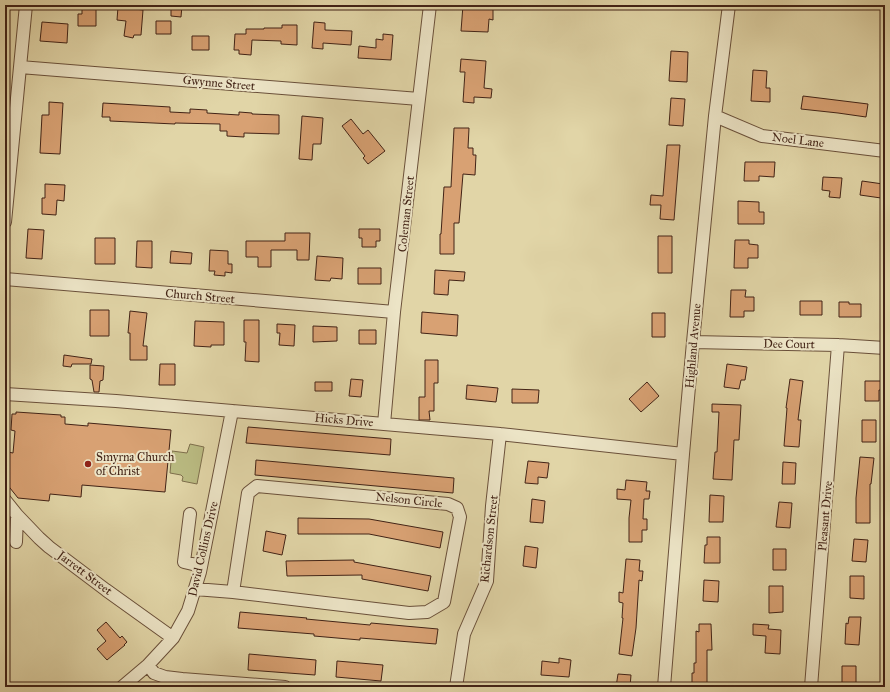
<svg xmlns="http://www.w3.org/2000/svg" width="890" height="692" font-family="'IM FELL Great Primer',serif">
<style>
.green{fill:#babb82;stroke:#7e6f4c}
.building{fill:#d8a173;stroke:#422316}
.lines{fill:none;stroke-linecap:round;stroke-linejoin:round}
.minor-casing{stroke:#6a503a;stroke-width:14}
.minor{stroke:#ece4c6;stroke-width:12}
.poi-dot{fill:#8f2418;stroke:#ece4c6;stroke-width:1.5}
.labels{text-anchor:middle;stroke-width:4;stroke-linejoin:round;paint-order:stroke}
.street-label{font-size:12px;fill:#422316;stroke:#ece4c6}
.poi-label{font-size:12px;fill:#422316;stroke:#ece4c6;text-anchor:start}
</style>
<rect width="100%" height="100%" fill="#e1d5a7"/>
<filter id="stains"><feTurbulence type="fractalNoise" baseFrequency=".005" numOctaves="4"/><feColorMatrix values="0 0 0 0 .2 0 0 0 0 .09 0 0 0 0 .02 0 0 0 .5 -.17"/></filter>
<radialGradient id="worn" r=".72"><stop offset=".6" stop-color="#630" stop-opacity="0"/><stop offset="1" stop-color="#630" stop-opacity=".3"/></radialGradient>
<path class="green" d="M190,444L204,447L197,484L182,481L183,477L181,475L170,473L172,451L187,453Z"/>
<path class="building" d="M82,5H96V26H78V14H82Z
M171,5H182L181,17L171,16Z
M463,5H487V7L493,8V20L489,19L488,32L461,31Z
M118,7L143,10L141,35H134L133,38L124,36L126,21L117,20Z
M156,21H171V34H156Z
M42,22L68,24L67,43L40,41Z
M314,22L325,23V30L352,31L351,45L323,43V49L312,48Z
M282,25H297V45L281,44V41L252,40L251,55L239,54V50H234L235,34H246V29H264V28H282Z
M383,34L393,35L391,60L358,58L359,46L376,48V39L383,40Z
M192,36H209V50H192Z
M671,51L688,52L687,82L669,81Z
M461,59L486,61L484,88L492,89L491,98L474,97V103L463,102L465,72H460Z
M753,70L767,71L766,88H770V102L751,101Z
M803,96L868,104L866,117L838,113L801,109Z
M671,98L685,99L683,126L669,125Z
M49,102L63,103L60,154L40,153L42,115H49Z
M103,103L170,107V112L190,113V109L207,110V113L239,115V112L252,113V114L279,115V134L244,133V137L227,136V131H220V124L175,123V124L110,121V117H102Z
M302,116L323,118L321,144H313L312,160L299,159Z
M351,119L363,134L368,130L385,151L368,164L363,158L365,156L342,126Z
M454,128H469L468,148H473V155H476L475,175L463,174L459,223H454V254H440V234H441L444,187H451Z
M667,145H680L674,220L660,219L661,205H650L651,195L663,196Z
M745,162H775L774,177L759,176V181H744Z
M823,177L842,178L840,198L829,197L830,191L822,190Z
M862,181L883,184L881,198L860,195Z
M45,184L65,185L64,201L57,200L56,215L42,214V198H45Z
M738,201L759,202V212H764V224H738Z
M28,229L44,230L42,259L26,258Z
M359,229H380V241H376V247H362V238H359Z
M285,233H310L309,260H297V250H271V267H258V257H246V241H285Z
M658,236H672V273H658Z
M95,238H115V264H95Z
M735,240H749V244L758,245V258H748V268H734Z
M137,241H152V268L136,267Z
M210,250L228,251V264H232V273L225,272V276L214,275L215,271H209Z
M171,251L192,253L191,264L170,263Z
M317,256L343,258L342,279L331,278L330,281L315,280Z
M358,268H381V284H358Z
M435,270L465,272L464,281L449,280L448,295L434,294Z
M731,290H746L745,297H754V311H744V317H730Z
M800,301H822V315H800Z
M839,302H849V304H861V317H839Z
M90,310H109V336H90Z
M130,311L147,313L143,346H147V360H130V333H128Z
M422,312L458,315L457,336L421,333Z
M652,313H665V337H652Z
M244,320H259V362L245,361L246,342H244Z
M195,321L224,322V345H211V347L194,346Z
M277,324L295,325L294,346L279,345L280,333H277Z
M313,326L337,327V341L313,342Z
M359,330H376V344H359Z
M64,355L92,359L91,364H72L71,367L63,366Z
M425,360H438V383H434V411H429L430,420H419V397H425Z
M160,364H175V385H159Z
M727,364L747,367L745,380H741L739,389L724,387Z
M90,365L104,366L103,380L100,381L99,392H94L92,380L90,379Z
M351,379L363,380L361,397L349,396Z
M790,379L803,381L798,420H801L799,447L784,446L787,408H786Z
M865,381H885V390H879V401H865Z
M315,382H332V391H315Z
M647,382L659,396L641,412L629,399Z
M467,385L498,388L496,402L466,399Z
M512,389L539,390L538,403H512Z
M712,404L741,405L739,440H734L732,480L713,479L715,452H717L719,412H712Z
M16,412L61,415V417H65V424L88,426V423L171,430L165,492L82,485L81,497L50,494L49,501L18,498L6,483L8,452L13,453L15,431L11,430L12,414H16Z
M862,420H876V442H862Z
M248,427L391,439L390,455L246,443Z
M860,457L874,458L871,484H870V523H856V498Z
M256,460L454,478L453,493L255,475Z
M528,461L549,463L547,478L538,477V484L525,483Z
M783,462L796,463L795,484H782Z
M626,480L647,482L646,491H650L649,499H644L643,519H647V530H642V542H629V518L631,500L617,499V489L625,490Z
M710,495L724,496L723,522H709Z
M532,499L545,501L543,523L530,522Z
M779,502L792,503L790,528L776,527Z
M298,518L369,519L443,532L440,548L369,534H298Z
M266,531L286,535L282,555L263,551Z
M707,537H720V563H704L705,545H707Z
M854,539L868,540L866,562L852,561Z
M525,546L538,548L536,568L523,566Z
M773,549H786V570H773Z
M626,559L640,560L639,571H643L642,581L639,580L636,628L632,656L619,654L623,618H622L623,603L619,602V592L623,593Z
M354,560V562L431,576L428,591L362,579V575L287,576L286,561Z
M850,576H864V599L850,598Z
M704,580L719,581L718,602L703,601Z
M769,586H783V612L769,613Z
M240,612L307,618L306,619L370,625L371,623L438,629L436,644L360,638V640L314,636V634L238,628Z
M849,617H861L859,645L845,644L846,623L848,624Z
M106,622L120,638L122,636L127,642L124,645H125L107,660L97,649L106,641L97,630Z
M699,624H711L712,650H707V687H692V673H694V663H696V631L699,632Z
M753,624L769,625L768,629L781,630L780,654L765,653L766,636L753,635Z
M249,654L316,660L315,675L248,670Z
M559,658L571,660L569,677L541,675L542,661L559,663Z
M337,661L383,665L381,681L336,677Z
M842,666H856V687H842Z
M618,674L631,675L630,687H616Z"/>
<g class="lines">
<g class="minor-casing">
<path id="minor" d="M20,67L419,99
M715,116L762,136L885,151
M5,222L26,5
M5,279L394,312
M693,342L838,345L885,348
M5,394L116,401L384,424L500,434L683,454
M384,424L394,312L430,5
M5,500L17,515L39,538L49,547L106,590L173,638
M190,514L184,562L201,566
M16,542L17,515
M195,589L233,592L248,493L257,486L448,504L457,508L460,517L444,602L427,612L409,613L233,592
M148,665L154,673L165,677L182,679
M122,687L148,665L173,638L188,611L200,572L232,411
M181,687L182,679L285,687
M456,687L464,634L487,581L492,506L500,434
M664,687L683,454L693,342L715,116L729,5
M811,687L838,345"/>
</g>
<use href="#minor" class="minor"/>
</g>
<circle class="poi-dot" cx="88" cy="464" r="4"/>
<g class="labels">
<g class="street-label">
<text transform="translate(219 83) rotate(5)" y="4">Gwynne Street</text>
<text transform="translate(798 140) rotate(7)" y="4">Noel Lane</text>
<text transform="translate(406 214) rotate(-84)" y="4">Coleman Street</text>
<text transform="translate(200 296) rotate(5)" y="4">Church Street</text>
<text transform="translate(789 344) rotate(1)" y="4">Dee Court</text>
<text transform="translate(693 346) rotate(-85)" y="4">Highland Avenue</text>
<text transform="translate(344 420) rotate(5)" y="4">Hicks Drive</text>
<text transform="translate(409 500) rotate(6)" y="4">Nelson Circle</text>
<text transform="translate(825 516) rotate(-85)" y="4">Pleasant Drive</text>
<text transform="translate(489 539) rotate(-84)" y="4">Richardson Street</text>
<text transform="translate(203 549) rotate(-77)" y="4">David Collins Drive</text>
<text transform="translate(85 573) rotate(37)" y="4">Jarrett Street</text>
</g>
<g class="poi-label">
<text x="96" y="461">Smyrna Church<tspan x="96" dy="14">of Christ</tspan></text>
</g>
</g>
<rect width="890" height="692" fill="none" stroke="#e1d5a7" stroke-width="20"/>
<rect x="6" y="6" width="878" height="680" fill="none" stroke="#422316" stroke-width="2"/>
<rect x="10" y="10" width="870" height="672" fill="none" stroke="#422316"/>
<rect width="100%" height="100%" filter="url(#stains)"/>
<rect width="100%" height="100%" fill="url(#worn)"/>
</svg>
